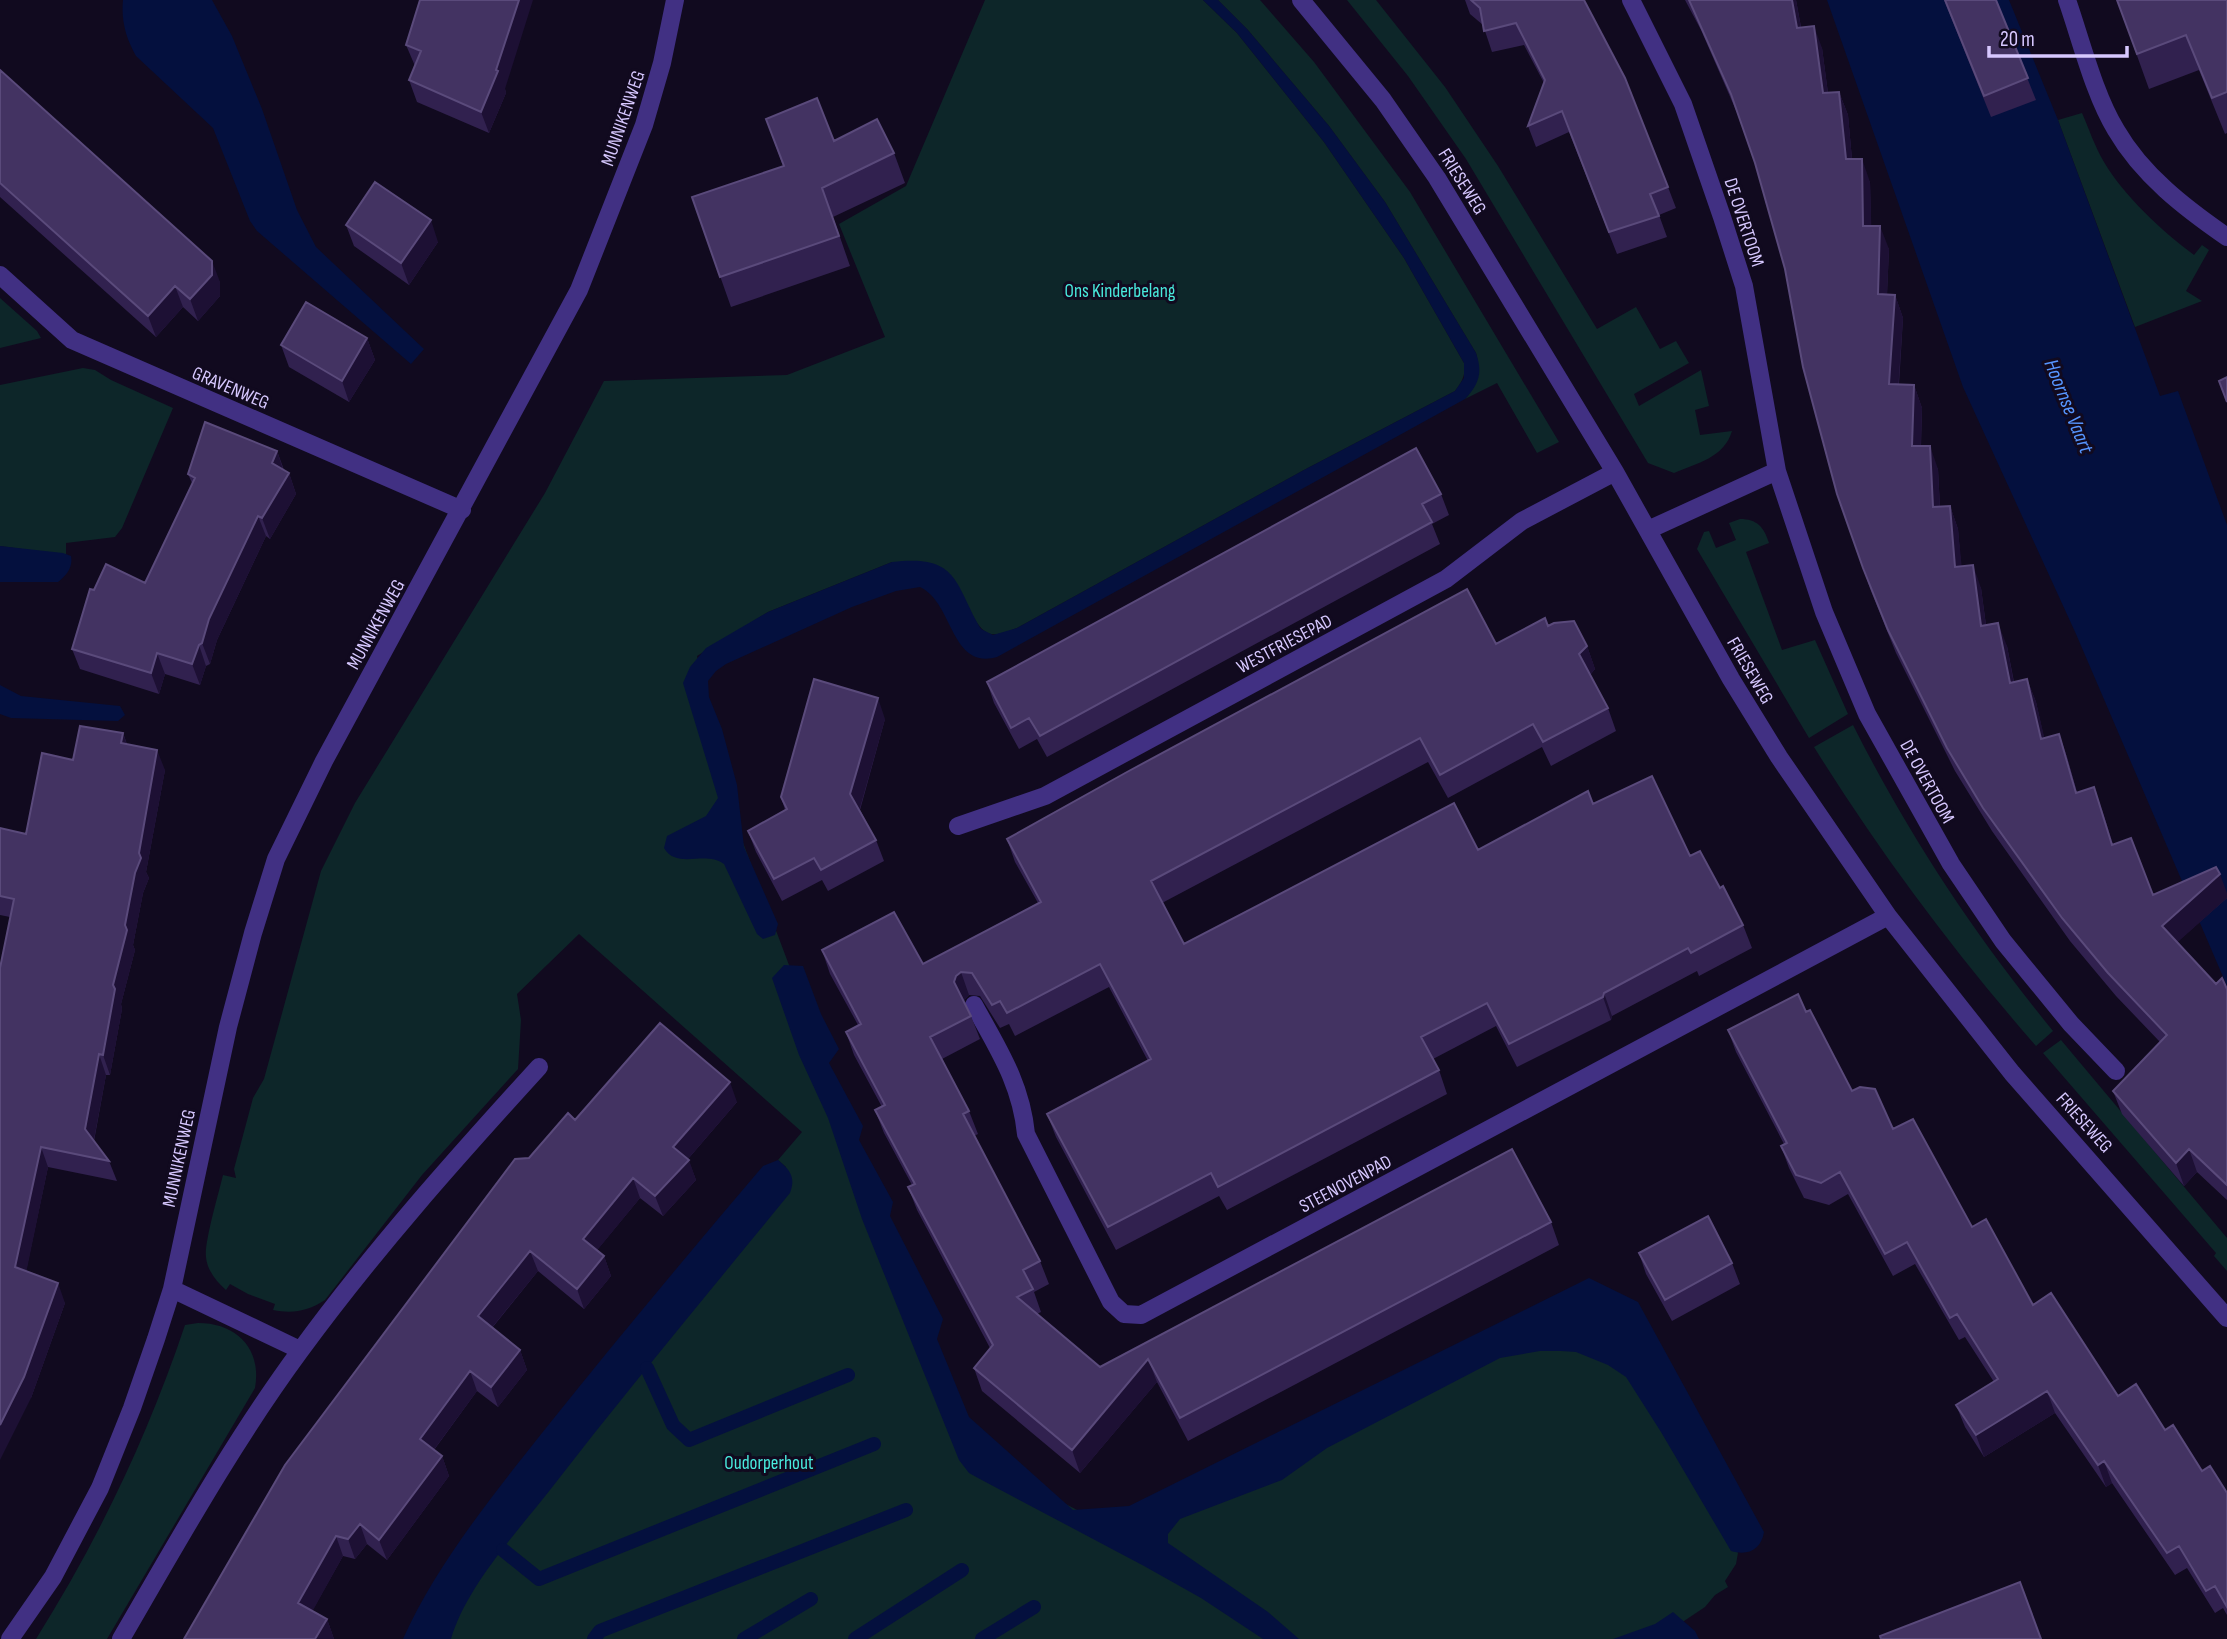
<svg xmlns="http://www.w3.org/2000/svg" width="2227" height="1639" font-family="'Sofia Sans Condensed',sans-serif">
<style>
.green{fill:#0d2629}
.water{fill:#04103e}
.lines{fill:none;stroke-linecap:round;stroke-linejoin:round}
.stream{stroke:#04103e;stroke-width:14}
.street{stroke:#413083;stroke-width:18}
.wall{fill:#31214f}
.shaded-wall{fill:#1d1034}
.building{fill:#433362;stroke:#5a4a7b;stroke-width:2}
.labels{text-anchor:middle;stroke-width:6;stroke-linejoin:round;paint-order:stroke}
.street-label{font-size:19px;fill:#d7c8ff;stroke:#110a1f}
.park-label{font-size:19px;fill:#49eadd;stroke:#110a1f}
.water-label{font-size:21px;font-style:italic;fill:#5695ff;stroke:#110a1f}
</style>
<rect width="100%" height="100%" fill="#110a1f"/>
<path class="green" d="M985,0H1203L1237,33L1324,142L1404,258L1464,363C1466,375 1462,382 1455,391L1304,470L1017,628C996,636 987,640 974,618L892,562L768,612L697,656L739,832L966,1436L1016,1478L1123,1534L1586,1291L1738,1553L1736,1564L1725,1581L1728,1587L1715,1595L1705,1607L1657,1639H407L786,1167L778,1160L802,1132L579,934L517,994L521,1020L518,1069L422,1175L325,1300C308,1311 293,1314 273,1310L275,1304L248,1294L230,1284L226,1290C216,1281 207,1270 206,1257C204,1243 219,1192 223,1175L236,1178L234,1169L253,1098L264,1079L321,871L355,803L545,493L604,381L787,375L885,337L839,224L906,186Z
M1218,0H1260L1314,62L1410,192L1559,442L1537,453L1497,383L1465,399C1476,388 1481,369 1476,353L1385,202L1329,126L1247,29Z
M1347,0H1376L1445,87L1498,166L1597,329L1636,307L1660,349L1676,341L1689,363L1634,394L1639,406L1701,370L1709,406L1695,410L1700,435L1732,431C1724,458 1697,463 1674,473L1648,463L1466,159L1408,76Z
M2082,113C2089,129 2095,147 2104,162C2124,196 2162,231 2194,255L2202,245L2209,250L2186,291L2202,301L2135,327L2058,120Z
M0,298L37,331L41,338L0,348Z
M83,368L95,370L111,380L173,408L122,528L115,537L66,543V555L0,546V385Z
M1740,519C1757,519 1764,527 1769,543L1746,552L1782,650L1815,640L1848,714L1809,738L1697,549L1704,532L1709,531L1716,548L1736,540L1729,523Z
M1853,725C1909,836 1974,934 2053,1031L2036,1046C1954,952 1880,853 1814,747Z
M2061,1040L2227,1238V1271L2214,1256L2216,1253L2043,1053Z
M198,1323C237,1323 262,1349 255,1388L107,1639H36C99,1538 147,1438 185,1325Z"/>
<path class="water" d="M123,0H212L232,36L262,109L297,210L316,247L424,349L411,364L257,231L250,221L213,128L136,56C126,38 121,21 123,0Z
M1203,0H1218L1247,29L1329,126L1385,202L1476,353C1483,373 1479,384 1465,399L997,657C950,670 954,603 920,587L896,591L852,607L726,664L716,671L708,681L709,697L722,729L737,785L744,847L778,924L775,935L763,939L757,934L724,864C705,850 677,870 664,848L667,836L706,816L718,798L683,683L690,667L706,648L768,612L892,562C959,554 954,583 981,629L993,635L1017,628L1304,470L1455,391L1464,378V363L1404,258L1324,142L1237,33Z
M1827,0H2009L2058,120L2160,396L2178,391L2227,525V986L2076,634L1963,387Z
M0,546L63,553L71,556C73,567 67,575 58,582H0Z
M0,685L21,696L120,706L125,715L118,721L11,718L0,714Z
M784,965L803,966L821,1014L839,1049L829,1063L863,1126L859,1140L893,1202L890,1216L943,1319L937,1339L969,1417L1073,1510L1129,1506L1589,1278L1638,1302L1764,1532C1761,1550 1748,1556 1731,1551L1661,1432L1626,1377L1608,1365L1576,1352L1561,1351H1540L1500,1358L1327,1448L1282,1480L1180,1519L1168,1534V1543L1268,1612L1299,1639H1263L1201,1598L1144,1566L978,1478L969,1473L959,1460L862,1219L828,1118L799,1055L772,978Z
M778,1160C790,1170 796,1177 790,1193C710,1291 628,1389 550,1490C517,1532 466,1587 451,1639H403C436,1565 495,1492 546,1428C617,1339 690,1252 763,1166Z
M1673,1612L1695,1631L1699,1639H1613L1655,1624Z"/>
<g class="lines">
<path class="stream" d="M647,1368L673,1425L689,1440L848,1375
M503,1550L539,1579L874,1444
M594,1639L600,1631L906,1510
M744,1639L811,1599
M855,1639L962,1570
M982,1639L1034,1607"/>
<path class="street" d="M1301,0L1383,100L1437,178L1615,472L1731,679L1779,757L1888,916L2012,1073L2227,1318
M1631,0L1683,104L1722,217L1744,286L1777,471L1824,612L1867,714L1951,864L2003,941L2071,1024L2116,1071
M2067,0C2081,40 2094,94 2116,130C2142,175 2185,208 2227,237
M0,275L72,340L462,510
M1648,530L1777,471
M958,826L1045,796L1446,579L1522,521L1615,472
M974,1005C998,1049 1021,1083 1026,1134L1111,1302L1124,1314L1141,1315L1888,916
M172,1289L300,1350
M10,1639L53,1577L100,1488L132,1408L156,1339L172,1289L228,1027L253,933L276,859L324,761L579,290L644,125L662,63L675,0
M121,1639C178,1541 233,1442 300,1351C373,1251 456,1158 539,1067"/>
</g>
<path class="wall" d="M1465,0H1584L1668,187L1676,208L1659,215L1667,237L1617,254L1569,132L1536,147L1528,126L1544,83L1524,45L1492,52L1483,25L1470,14Z
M1685,0H1796L1801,27L1822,48L1828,93L1839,92L1848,115L1852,159L1870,182L1871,226L1889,249L1887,295H1895L1903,318L1899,384L1914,385L1922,408L1921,446L1938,469L1940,507L1950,506L1958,529L1961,566L1981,588L1986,625L2007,646L2014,682L2027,679L2036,702L2044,738L2059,734L2067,757L2077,793L2102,810L2113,845L2153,895L2227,893V898L2177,942L2216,984L2227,989V1200L2197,1172L2184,1186L2122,1114L2113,1091L2160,1042L2116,996L2070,941L1992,831L1955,771L1896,653L1871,591L1837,494L1785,269L1755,163L1738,115L1701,30Z
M1944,0H1996L2036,100L1991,117Z
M2117,0H2227V133L2225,134L2199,70L2149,89Z
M406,45L505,89L506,93L489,133L417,102L409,80L415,66Z
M0,70L220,282V296L198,321L183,307L156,337L0,197Z
M766,119L834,141L894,153L905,183L833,217L850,266L731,307L692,197L783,166Z
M346,225L438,242L409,285L354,246Z
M367,338L375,360L349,402L289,367L281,345Z
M277,451L284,470L289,473L296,494L270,539L266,536L217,640L210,664L206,666L200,685L165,674L159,694L80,669L72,649L94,590L145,583L192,483L188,474Z
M1441,494L1449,515L1432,524L1440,544L1047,757L1037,739L1019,749L994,703L987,682Z
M1548,626L1587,646L1595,669L1590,675L1608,708L1616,731L1551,766L1542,747L1448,798L1428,762L1162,903L1184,944L1478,850L1593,804L1690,856L1720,888L1743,925L1752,948L1699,976L1697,971L1612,1016L1611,1020L1517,1067L1496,1026L1433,1059L1439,1070L1447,1094L1227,1210L1219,1196L1116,1250L1056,1137L1047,1114L1148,1061L1109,987L1015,1036L1009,1024L1000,1028L980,996L969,995L965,999L964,1001L971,1016L980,1039L942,1059L969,1111L978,1134L974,1136L1040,1261L1049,1284L1034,1292L1041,1312L1037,1314L1100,1367L1551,1222L1559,1245L1188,1441L1157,1382L1080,1473L982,1391L974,1368L990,1348L917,1210L908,1187L912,1185L884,1133L875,1110L882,1107L854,1055L846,1032L858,1025L830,974L822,950L923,964L1038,903L1015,862L1007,839L1496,644Z
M885,719L860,810L876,840L884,861L828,891L822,880L782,901L756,852L748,831L785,810L781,797Z
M123,733L127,744L165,770L146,872L149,878L143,893L133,945L135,950L121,1004L122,1009L110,1075H106L94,1141L109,1161L117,1181L48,1167L26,1271L65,1303L31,1398L10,917L0,915V828L26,834L73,760Z
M1806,1012L1852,1091L1893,1129L2033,1305L2118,1396L2165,1430L2202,1471L2227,1493V1615L2223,1608L2215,1613L2187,1568L2175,1575L2112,1483L2106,1487L2055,1413L1984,1457L1965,1427L1956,1405L1994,1382L1965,1337L1959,1340L1915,1264L1893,1276L1848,1194L1829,1205L1804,1198L1789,1168L1781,1146L1784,1144L1736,1052L1728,1030Z
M737,1102L688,1159L696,1180L663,1216L640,1198L597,1250L604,1256L611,1276L584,1309L538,1271L492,1328L520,1350L527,1370L498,1407L477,1391L434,1450L442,1456L449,1476L387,1560L367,1544L355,1559L343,1556L312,1611L327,1619L334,1639H184L529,1158L575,1120Z
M1639,1253L1732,1263L1740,1284L1672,1321L1646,1274Z"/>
<path class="shaded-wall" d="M519,0H533L505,89L506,93L489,133L481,112L496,70Z
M1792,0H1796L1805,51L1797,28Z
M1814,26L1822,48L1831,116L1823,93Z
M1839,92L1848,115L1854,182L1846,159Z
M1862,159L1870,182L1872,249L1863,226Z
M431,220L438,242L409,285L401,263Z
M1880,226L1889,249L1886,317L1878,294Z
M212,261L220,282V296L198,321L190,299Z
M175,286L183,307L156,337L148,316Z
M1895,295L1903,318L1897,406L1889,384Z
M367,338L375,360L349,402L342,381Z
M1914,385L1922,408L1920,469L1912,446Z
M1930,446L1938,469L1941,530L1933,507Z
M277,451L284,472L272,463Z
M289,473L296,494L270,539L262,518Z
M1950,506L1958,529L1964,590L1955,567Z
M258,516L266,536L217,640L210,664L202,643L209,619Z
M1973,565L1981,588L1989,649L1981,626Z
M1998,623L2007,646L2018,706L2010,683Z
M199,645L206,666L200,685L192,664Z
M1587,646L1595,669L1588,677L1579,654Z
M157,653L165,674L159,694L151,673Z
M2027,679L2036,702L2050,762L2041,739Z
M878,698L885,719L858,815L850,794Z
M123,733L130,754L121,743Z
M2059,734L2067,757L2084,816L2076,793Z
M157,750L165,770L146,872L149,878L143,893L133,945L135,950L121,1004L122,1009L110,1075L103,1055L113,985L125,925Z
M2094,787L2102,810L2121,868L2112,845Z
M2220,874L2227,893V898L2170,949L2162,926Z
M961,972L969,995L965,999L963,1005L954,982L956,976Z
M1604,993L1612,1016L1611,1020L1603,997Z
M99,1054L106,1075L92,1150L85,1129Z
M730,1082L737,1102L681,1167L673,1147Z
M41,1147L48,1167L23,1288L15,1267Z
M2189,1149L2197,1172L2184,1186L2176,1163Z
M689,1160L696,1180L663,1216L655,1196Z
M633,1178L640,1198L590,1259L583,1239Z
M530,1251L538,1271L485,1336L478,1316Z
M604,1256L611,1276L584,1309L577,1289Z
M58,1283L65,1303L31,1398L0,1460V1425Z
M520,1350L527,1370L498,1407L491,1387Z
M1148,1359L1157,1382L1080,1473L1072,1450Z
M470,1371L477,1391L427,1459L420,1439Z
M2047,1391L2055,1413L1984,1457L1976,1435Z
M442,1456L449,1476L387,1560L379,1540Z
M2104,1461L2112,1483L2106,1487L2098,1465Z
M360,1524L367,1544L355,1559L348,1539Z
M336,1536L343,1556L306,1623L298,1603Z
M327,1619L334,1639H315Z"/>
<path class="building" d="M420,0H519L496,70L498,71L481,112L409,80L421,51L406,45Z
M1471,0H1584L1625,78L1668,187L1650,194L1659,216L1609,232L1562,111L1528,126L1545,80L1516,23L1484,31L1480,8Z
M1689,0H1792L1797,28L1814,26L1823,93L1839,92L1846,159H1862L1863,226H1880L1878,294L1895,295L1889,384L1914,385L1912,446H1930L1933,507L1950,506L1955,567L1973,565L1981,626L1998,623L2010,683L2027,679L2041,739L2059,734L2076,793L2094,787L2112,845L2131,838L2153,895L2216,867L2220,874L2162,926L2216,984L2222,978L2227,989V1185L2189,1149L2176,1163L2113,1091L2167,1035L2108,973L2062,918L1983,808L1947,748L1888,630L1863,568L1837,494L1803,367L1785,269L1755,163L1731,94Z
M1945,0H1996L2028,78L1984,96Z
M2117,0H2227V92L2212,98L2186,35L2137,54Z
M0,70L212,261V275L190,299L175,286L148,316L0,183Z
M817,98L834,141L877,119L894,153L822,188L839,236L720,277L692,197L784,166L766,119Z
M375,182L431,220L401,263L346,225Z
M306,302L367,338L342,381L281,345Z
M2227,377V402L2219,381Z
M205,422L277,451L272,463L289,473L262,518L258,516L209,619L202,643L199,645L192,664L157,653L151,673L72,649L90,589L94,590L106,564L145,583L195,478L188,474Z
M1416,448L1441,494L1422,504L1432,522L1040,736L1029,718L1011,728L987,682Z
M1467,589L1496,644L1545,618L1548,626L1554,623L1574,621L1587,646L1579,654L1608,708L1543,742L1533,724L1440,775L1420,738L1151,881L1184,944L1454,803L1478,850L1588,791L1593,804L1652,776L1690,856L1700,851L1720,888L1723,886L1743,925L1691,953L1688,948L1604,993L1603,997L1509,1044L1487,1003L1421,1037L1439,1070L1218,1187L1211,1173L1108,1227L1047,1114L1151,1059L1100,964L1007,1013L1000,1001L992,1005L972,973L961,972L956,976L954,982L971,1016L930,1037L969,1111L963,1114L1040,1261L1023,1270L1033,1289L1017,1297L1100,1367L1512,1149L1551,1222L1180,1418L1148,1359L1072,1450L974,1368L993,1345L908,1187L915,1184L875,1110L885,1105L846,1032L861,1024L822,950L894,912L923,964L1041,902L1007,839L1127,772Z
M814,679L878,698L850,794L876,840L821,870L814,858L774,879L748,831L787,809L781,797Z
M80,726L123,733L121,743L157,750L139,853L141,858L135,873L125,925L127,930L113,985L115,989L103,1055L99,1054L85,1129L109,1161L41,1147L15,1267L58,1283L24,1377L0,1425V968L14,899L0,896V828L26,834L42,753L73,760Z
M1798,994L1806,1012L1810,1010L1852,1091L1860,1087L1875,1089L1893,1129L1913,1119L1972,1227L1986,1219L2033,1305L2051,1293L2118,1396L2136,1384L2165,1430L2173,1425L2202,1471L2210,1466L2227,1493V1607L2215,1586L2206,1591L2179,1546L2167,1553L2104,1461L2098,1465L2047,1391L1976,1435L1956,1405L1998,1379L1957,1314L1950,1318L1907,1242L1885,1254L1840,1172L1821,1183L1796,1175L1781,1146L1787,1143L1728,1030Z
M660,1023L730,1082L673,1147L689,1160L655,1196L633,1178L583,1239L604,1256L577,1289L530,1251L478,1316L520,1350L491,1387L470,1371L420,1439L442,1456L379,1540L360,1524L348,1539L336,1536L298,1603L327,1619L315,1639H184L285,1465L515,1159L529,1158L568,1113L575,1120Z
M1708,1216L1732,1263L1665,1300L1639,1253Z
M2020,1582L2041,1639H1881L1880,1636Z"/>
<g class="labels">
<g class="street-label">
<text transform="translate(622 118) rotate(-71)" y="7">MUNNIKENWEG</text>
<text transform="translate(1463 181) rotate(58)" y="7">FRIESEWEG</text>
<text transform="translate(1745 222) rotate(72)" y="7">DE OVERTOOM</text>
<text transform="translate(231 387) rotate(23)" y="7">GRAVENWEG</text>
<text transform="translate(375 624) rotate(-61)" y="7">MUNNIKENWEG</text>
<text transform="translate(1284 643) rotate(-28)" y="7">WESTFRIESEPAD</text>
<text transform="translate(1751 670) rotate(60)" y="7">FRIESEWEG</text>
<text transform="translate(1928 781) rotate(61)" y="7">DE OVERTOOM</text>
<text transform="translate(2085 1122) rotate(48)" y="7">FRIESEWEG</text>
<text transform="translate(178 1158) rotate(-78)" y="7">MUNNIKENWEG</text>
<text transform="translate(1345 1183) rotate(-28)" y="7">STEENOVENPAD</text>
</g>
<g class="park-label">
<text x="1120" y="297">Ons Kinderbelang</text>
<text x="769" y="1469">Oudorperhout</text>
</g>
<g class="water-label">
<text transform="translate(2069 406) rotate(68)" y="7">Hoornse Vaart</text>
</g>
</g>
<path d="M1989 46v10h138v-10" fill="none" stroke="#d7c8ff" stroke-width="3.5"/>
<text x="2000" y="46" font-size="21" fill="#d7c8ff" stroke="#110a1f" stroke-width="5" paint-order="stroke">20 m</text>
</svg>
